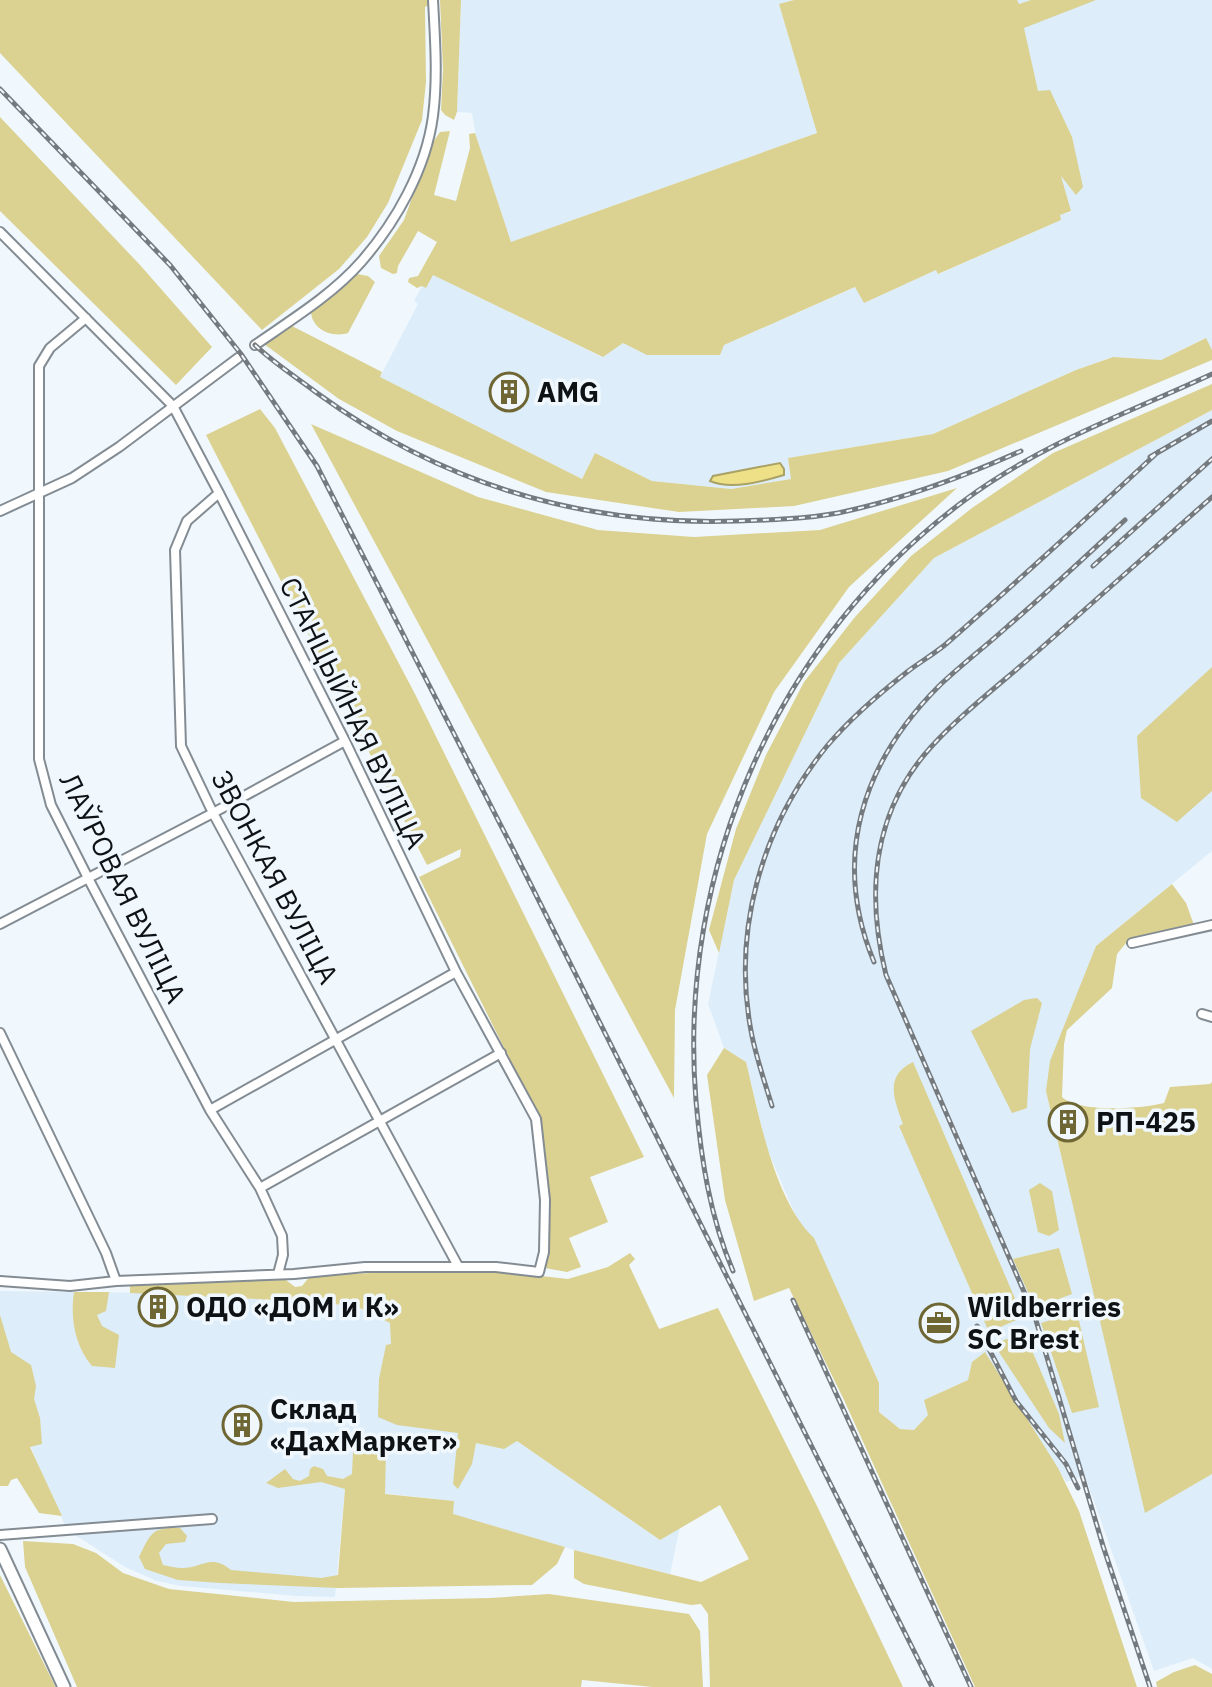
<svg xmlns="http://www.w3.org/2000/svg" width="1212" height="1687" font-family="'IBM Plex Sans',sans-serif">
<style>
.built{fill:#ddedf9}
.green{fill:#dbd190}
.water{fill:#ede087;stroke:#aaa265;stroke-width:2}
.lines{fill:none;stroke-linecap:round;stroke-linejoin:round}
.minor-casing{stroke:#848c93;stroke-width:12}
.secondary-casing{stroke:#848c93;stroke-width:15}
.minor{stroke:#fff;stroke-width:8}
.secondary{stroke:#fff;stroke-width:11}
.rail-casing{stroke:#757a7e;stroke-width:5}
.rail{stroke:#f0f8fe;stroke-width:2;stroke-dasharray:6;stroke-linecap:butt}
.labels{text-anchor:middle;stroke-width:7;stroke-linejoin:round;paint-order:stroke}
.poi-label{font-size:28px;font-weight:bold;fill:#0f1215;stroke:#f0f8fe;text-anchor:start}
.street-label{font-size:28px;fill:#0f1215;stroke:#f0f8fe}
</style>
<rect width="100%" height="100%" fill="#f0f8fe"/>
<path class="built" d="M461,0H794L779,4L817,133L511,242L476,137L472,113L457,112Z
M1017,0H1212V350L1205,338L1161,360L1112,357L1076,370L933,434L788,458L791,479L731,489L652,481L595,453L582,479L380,377L418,304L414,301L422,286L433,275L602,357L623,343L648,355H719L724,345L856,287L864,303L936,270L939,274L1061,220L1059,215L1071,212L1038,92Z
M1212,410V851L1096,946L1046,1091L1146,1512L1212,1474V1669L1193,1658L1154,1671L1085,1476L1066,1482L985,1353L972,1362L968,1380L924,1400L928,1415L914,1430L900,1429L879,1412V1383L814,1239L799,1224L766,1146L746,1062L724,1048L708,1004L734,880L839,663L934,558Z
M0,1291L169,1293L356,1306L391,1323L484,1418L660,1540L680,1527L670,1574L571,1549L452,1514L453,1501L345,1489L335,1597L296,1596L181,1586L157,1581L125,1567L67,1530L0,1376Z"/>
<path class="green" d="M0,0H461L457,112L454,120L445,115L441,110L443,70L440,0L425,7L426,82L422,120L388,203L367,237L339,269L262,330L0,53Z
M794,0H1017L1019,4L1031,0H1096L1024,28L1038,91L1050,90L1072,137L1083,187L1076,195L1061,176L1071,211L1060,215L1061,220L938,274L936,270L864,303L855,287L724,345L720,355H647L623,343L603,357L433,275L426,288L422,286L417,288L408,282L409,278L418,276L437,242L418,231L398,266L397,273L393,274L381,268L379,256L404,220L431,145L440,132L450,131L434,195L456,201L470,148L469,134L475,133L511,242L817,133L779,4Z
M0,117L140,265L212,347L176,385L0,211Z
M357,274L368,276L375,282L348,333C333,338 312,330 311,312Z
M292,326L382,372L380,377L582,479L595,453L652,481L731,489L791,479L788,458L933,434L1076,370L1113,357L1161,360L1206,338L1212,350V360L948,471L794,506L679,512L546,492L397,431L339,399L264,344Z
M1212,384V410L934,558L839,663L734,880L719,953L709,930L736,829L766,755L804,682L855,617L911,556L972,508L1053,453Z
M260,409L275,428L415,694L644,1157L590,1177L608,1222L569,1238L581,1267L567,1272L545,1268L549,1249L542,1124L419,877L460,857L461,849L427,865L206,435Z
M311,424L478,497L598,530L694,537L820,530L957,488L849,587L774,692L707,834L675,1010L674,1098Z
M1212,667V791L1177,822L1141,798L1137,736Z
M1172,884L1186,903L1194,925L1147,935L1126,943L1117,954L1112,988L1067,1030L1064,1044L1062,1097C1080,1113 1141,1109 1164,1103L1170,1087L1210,1084L1212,1082V1474L1145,1513L1046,1091L1050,1061L1096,946Z
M1037,998L1042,1003L1030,1049L1027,1108L1012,1113L971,1031L1024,1000Z
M724,1048L746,1062C759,1115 774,1200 814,1238L879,1383V1412L900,1429L914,1430L928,1415L924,1400L968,1380L972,1362L985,1352L1058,1468L1079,1511L1137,1687H975L844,1400L789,1288L754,1301L725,1200L707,1075Z
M913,1062L1023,1317L989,1332L899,1126L903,1124C894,1099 884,1076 913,1062Z
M1040,1183L1052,1191L1059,1230L1049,1236L1038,1232L1029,1190Z
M1059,1248L1072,1294L1035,1308L1013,1259Z
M630,1253L635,1259L629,1265L659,1329L718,1308L818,1508L903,1687H710L708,1614L701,1604L691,1605L584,1584L574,1578V1550L701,1582L749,1559L720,1505L660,1540L517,1441L504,1449L476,1443L472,1464L458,1489L453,1484L458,1433L397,1425L378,1417L379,1379L386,1345L391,1344L390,1323L356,1306L297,1301L130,1293V1284L286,1280L295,1287L302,1286L310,1276L391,1272L496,1271L568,1279L608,1267Z
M74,1292H109L106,1311L97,1315L102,1326L119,1335L115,1368L92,1366C75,1346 70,1318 74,1292Z
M1077,1312L1099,1407L1072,1413L1041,1323Z
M0,1315L11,1352L31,1365L36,1386L34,1399L40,1418L42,1444L30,1447L62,1516L39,1513L17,1478L11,1480L8,1486H0Z
M1025,1334L1059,1414L1065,1443L1049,1428L993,1343Z
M353,1451H386L385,1494L454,1501L453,1514L565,1547L557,1564L532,1585L338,1588L221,1583L178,1580L145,1569L139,1557C151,1533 151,1527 180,1528L187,1536L185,1542L166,1544L159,1553L163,1565C169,1566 176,1568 182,1568C202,1568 211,1553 231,1570L321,1578L338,1575L345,1489L321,1482L278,1488L266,1483L285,1469L293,1479L300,1481L309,1476L310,1469L314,1466L323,1469L327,1476L343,1479L352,1474Z
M23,1541L73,1544L96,1553L123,1573L169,1589L294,1602L491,1598L549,1594L689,1614L700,1631L703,1687H653L582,1680L581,1687H77L25,1567Z
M0,1575L55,1686V1687H0Z
M1195,1665L1212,1674V1687H1157L1156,1682L1174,1672Z"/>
<path class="water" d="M780,463L784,469V475C761,482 731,490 710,481L713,476Z"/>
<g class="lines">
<g class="minor-casing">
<path id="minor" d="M0,232L173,406L219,493L345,741L456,972L536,1119L545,1200L544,1252L539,1272L496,1267H365L294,1274L116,1281L70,1286L0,1281
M86,318L50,348L39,366V759L51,805L88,878L210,1110L260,1188L282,1236L283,1255L278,1274
M255,345C291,320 332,295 361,262C396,222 426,169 433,116C438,77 435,39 433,0
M219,493L187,521L175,550L181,746L213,813L458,1266
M0,511L72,478L119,447L238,358
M0,924L213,813L345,741
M1132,943L1212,925
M1202,1014L1212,1017
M0,1033L106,1253L116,1281
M210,1110L456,972
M260,1188L501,1053
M0,1535L212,1519"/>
</g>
<g class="secondary-casing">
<path id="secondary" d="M0,1549L64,1687"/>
</g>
<use href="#minor" class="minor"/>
<use href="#secondary" class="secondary"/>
<g class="rail-casing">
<path id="rail" d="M0,89L170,265L241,354L317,466L516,855L932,1687
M255,345C274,363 296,377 317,393C442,484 581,526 736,521C770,520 805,519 838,513C901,500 963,477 1021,451
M1150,457L1212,421
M1093,566L1212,459
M874,962C831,858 862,763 939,686C961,665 986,646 1008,626C1048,592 1086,556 1125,520
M772,1106C765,1083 757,1060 752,1036C731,933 761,827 827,746C849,720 880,693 907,672C920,662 934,654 946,644C1018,581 1088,517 1158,452
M733,1271C710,1217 701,1159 696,1101C677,869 777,639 965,500C1040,444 1128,413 1212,374
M793,1300L971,1687
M977,1326L1016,1401L1066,1464L1078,1488
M1150,1687L1103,1546L1035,1317L886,975C866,894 872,812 931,747C963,712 1003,682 1039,650C1097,599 1154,548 1212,497"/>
</g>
<use href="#rail" class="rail"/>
</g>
<defs>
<g id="building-ring" transform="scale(2)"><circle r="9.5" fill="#f0f8fe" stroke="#6e6633" stroke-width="1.5"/><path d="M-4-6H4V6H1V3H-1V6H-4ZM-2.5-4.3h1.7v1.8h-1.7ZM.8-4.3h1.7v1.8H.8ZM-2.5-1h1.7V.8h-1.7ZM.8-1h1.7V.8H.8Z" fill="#6e6633"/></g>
<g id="office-ring" transform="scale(2)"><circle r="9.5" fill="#f0f8fe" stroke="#6e6633" stroke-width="1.5"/><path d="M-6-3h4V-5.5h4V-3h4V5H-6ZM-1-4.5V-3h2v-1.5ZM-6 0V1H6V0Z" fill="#6e6633"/></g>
</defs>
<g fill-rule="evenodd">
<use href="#building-ring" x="509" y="392"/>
<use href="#building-ring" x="1068" y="1122"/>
<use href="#building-ring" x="158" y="1307"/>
<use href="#office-ring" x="939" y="1323"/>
<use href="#building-ring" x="242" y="1425"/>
</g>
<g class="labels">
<g class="poi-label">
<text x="537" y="402">AMG</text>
<text x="1096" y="1132">РП-425</text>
<text x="186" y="1317">ОДО «ДОМ и К»</text>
<text x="967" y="1317">Wildberries<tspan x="967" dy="32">SC Brest</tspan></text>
<text x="270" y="1419">Склад<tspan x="270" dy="32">«ДахМаркет»</tspan></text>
</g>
<g class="street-label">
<text transform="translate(353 713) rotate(64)" y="10">СТАНЦЫЙНАЯ ВУЛІЦА</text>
<text transform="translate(275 877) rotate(62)" y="10">ЗВОНКАЯ ВУЛІЦА</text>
<text transform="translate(123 888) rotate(64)" y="10">ЛАЎРОВАЯ ВУЛІЦА</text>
</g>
</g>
</svg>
